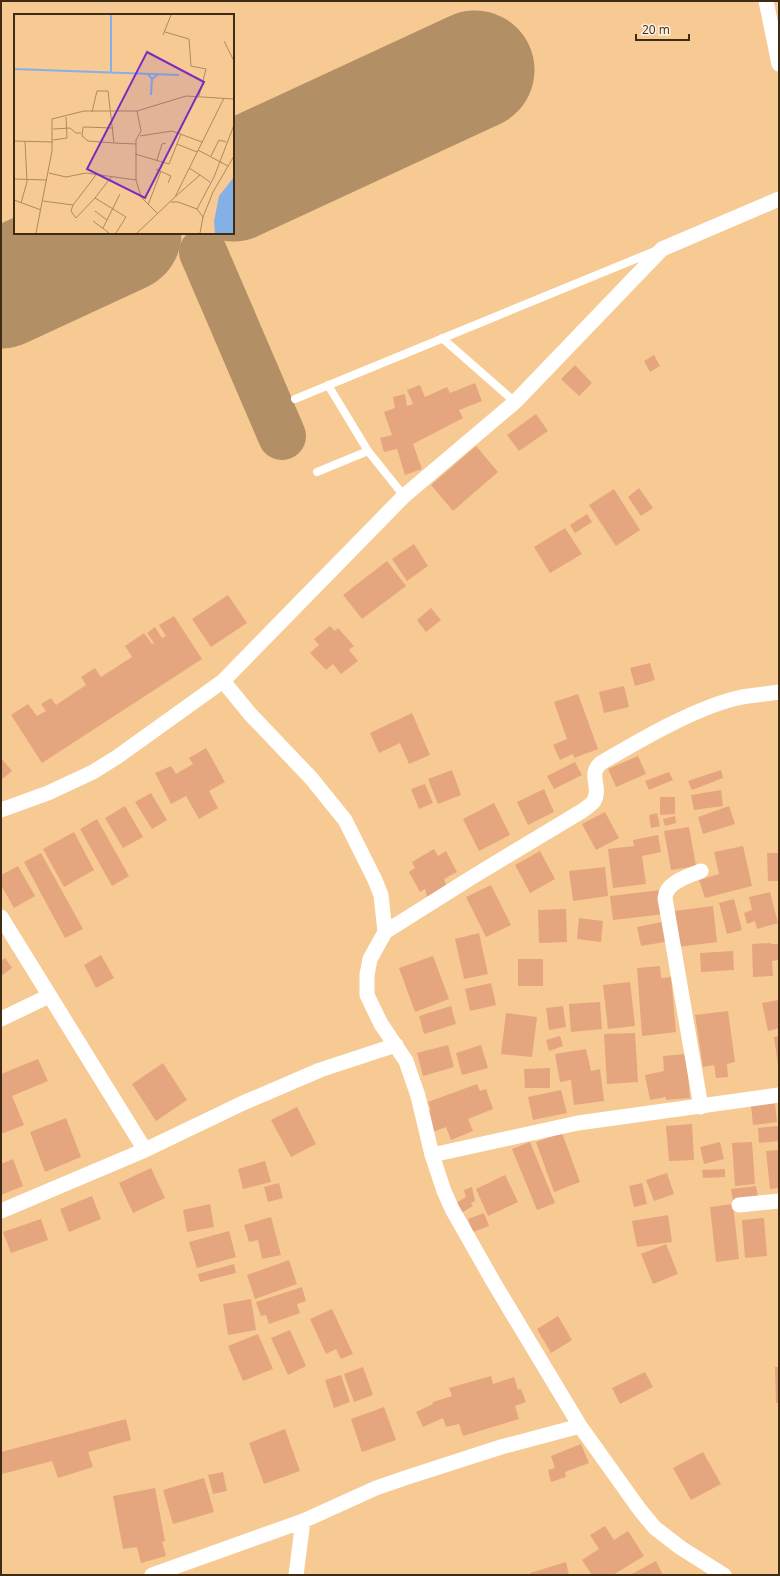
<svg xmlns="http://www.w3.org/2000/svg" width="780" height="1576" font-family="'Open Sans',sans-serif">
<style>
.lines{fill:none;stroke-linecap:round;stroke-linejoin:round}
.taxiway{stroke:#b28f64;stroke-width:48}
.runway{stroke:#b28f64;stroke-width:119}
.building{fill:#e5a67f}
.service{stroke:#fff;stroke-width:8}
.minor{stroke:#fff;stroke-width:15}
.inset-river{fill:none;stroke:#83b1e7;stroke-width:2}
.inset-road{fill:none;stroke:#ac8b60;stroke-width:1}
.view{fill:#7b2cbf;fill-opacity:0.15;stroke:#7b2cbf;stroke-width:2}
.inset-edge{fill:none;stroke:#3e2c15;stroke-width:2}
</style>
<rect width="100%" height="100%" fill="#f6ca92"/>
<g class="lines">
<path class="taxiway" d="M233,183L235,181
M203,252L282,436"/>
<path class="runway" d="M233,182L475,70
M1,289L122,233"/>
</g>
<path class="building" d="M654,355L660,366L650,372L644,361Z
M575,365L592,383L579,396L561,379Z
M475,383L482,401L459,410L463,418L413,444L422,469L405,475L397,449L384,452L380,438L392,435L384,412L395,408L393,397L405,394L407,406L413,404L407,390L420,385L425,397L447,387L450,393Z
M536,414L548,431L519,451L507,435Z
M476,446L498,472L453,511L431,485Z
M639,488L653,508L641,516L628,497Z
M614,489L640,530L616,546L589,505Z
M587,514L592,522L575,533L570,525Z
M565,528L582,554L550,573L534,547Z
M414,544L428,566L407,581L392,559Z
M387,561L406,586L362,619L343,595Z
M228,595L247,623L211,647L192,619Z
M431,608L441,620L426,632L417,620Z
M174,616L202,659L42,763L11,715L28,704L37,716L46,711L41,704L51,698L56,705L86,685L81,677L95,668L101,677L132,657L125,646L144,633L152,644L154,643L147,633L155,627L162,638L166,636L159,625Z
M330,626L335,631L338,628L354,646L349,650L358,661L341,674L333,664L326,670L310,653L319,645L314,639Z
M650,663L655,680L635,686L630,668Z
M624,686L629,707L604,713L599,692Z
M578,694L598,749L574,758L573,754L560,760L553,745L567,739L554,702Z
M412,713L430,755L409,764L400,743L379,753L370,733Z
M206,748L225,782L209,791L218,808L199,819L186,796L171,804L155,773L171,766L176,774L193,764L189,758Z
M638,756L646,774L616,787L608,769Z
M1,758L12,771L1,780Z
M575,762L582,775L554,789L547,776Z
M452,770L461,795L438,804L428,779Z
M721,770L723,778L692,790L688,781Z
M669,772L673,780L649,790L645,781Z
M425,784L433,803L419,809L411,789Z
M544,789L554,812L528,825L517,802Z
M721,790L723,806L694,810L691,795Z
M151,793L167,820L152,829L135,802Z
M660,797H675V814L660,815Z
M494,803L510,835L479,851L463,819Z
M125,806L143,837L123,848L105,818Z
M729,806L735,824L703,834L698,817Z
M605,812L619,838L596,850L582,824Z
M657,813L660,826L651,828L649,815Z
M675,816L676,823L665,826L663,819Z
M97,819L129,876L112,886L80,829Z
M689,827L696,866L671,870L664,831Z
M74,832L94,870L64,887L43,849Z
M658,835L661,852L642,856L646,884L613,888L608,849L634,846L633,840Z
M743,846L752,886L705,898L699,880L719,874L714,852Z
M434,849L438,856L446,851L457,872L444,879L448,890L427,897L425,889L420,892L409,872L415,868L412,862Z
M540,851L555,879L530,893L515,865Z
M41,853L83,929L65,938L24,862Z
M767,853H779V881H768Z
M18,866L35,896L14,908L1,885V875Z
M605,867L608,896L573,901L569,871Z
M491,885L511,925L486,937L466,897Z
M661,890L664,914L613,920L610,896Z
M770,892L778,923L757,929L755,921L747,924L744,913L752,910L749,897Z
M734,899L742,930L727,934L719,903Z
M713,906L717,942L678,947L674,911Z
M566,909L567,942L539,943L538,910Z
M579,918L603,921L601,942L577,939Z
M666,921L670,941L641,946L637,927Z
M479,933L488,974L464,979L455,939Z
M771,943V944H779V960L772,961L773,976L753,977L752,944Z
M733,951L734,970L701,972L700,953Z
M101,955L114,978L96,988L84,965Z
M433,956L449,999L415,1012L399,968Z
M5,958L12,968L1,976V961Z
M518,959H543V986H518Z
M660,966L661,978L671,977L676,1032L642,1036L637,968Z
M630,982L635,1026L608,1029L603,985Z
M491,983L496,1005L470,1011L465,989Z
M779,1000V1028L768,1031L762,1003Z
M600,1002L602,1029L571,1032L569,1004Z
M451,1006L456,1024L424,1034L419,1016Z
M563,1006L566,1027L549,1030L546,1008Z
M728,1011L735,1062L727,1064L728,1077L716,1078L714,1065L703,1067L695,1015Z
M506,1013L537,1017L532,1057L501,1054Z
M635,1033L638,1082L607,1084L604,1034Z
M560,1036L563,1046L549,1051L546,1040Z
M779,1036V1064H778L774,1037Z
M448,1045L454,1067L423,1076L417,1053Z
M481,1045L488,1068L462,1075L456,1053Z
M586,1049L591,1071L600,1069L604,1101L574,1105L571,1080L560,1082L555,1054Z
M686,1054L690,1098L666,1100V1097L650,1100L645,1075L664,1071L663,1056Z
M38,1059L48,1081L12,1096L24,1125L1,1134V1074Z
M163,1063L187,1100L156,1121L132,1084Z
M550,1068V1088H525L524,1069Z
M477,1084L480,1091L486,1089L493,1109L468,1119L473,1131L451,1140L446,1127L433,1132L425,1112L431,1110L428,1102Z
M561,1090L567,1113L533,1120L528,1097Z
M775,1103L777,1122L753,1125L751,1106Z
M297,1107L316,1144L291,1157L271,1120Z
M66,1118L81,1157L45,1172L30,1132Z
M692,1124L694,1160L669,1161L666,1126Z
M779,1126V1141L759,1143L758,1128Z
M562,1133L580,1182L554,1192L536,1142Z
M530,1142L555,1203L537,1210L512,1149Z
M720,1142L724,1159L704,1164L700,1147Z
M752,1142L755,1184L735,1186L732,1143Z
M779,1150V1188L770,1189L766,1151Z
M13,1159L23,1186L1,1195V1164Z
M265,1161L271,1182L243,1189L238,1169Z
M151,1168L165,1198L133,1213L119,1183Z
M725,1169V1177L703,1178L702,1170Z
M667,1173L674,1194L654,1201L646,1180Z
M505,1175L518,1202L488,1216L476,1189Z
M279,1183L283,1198L268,1202L264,1187Z
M642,1183L647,1204L634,1207L629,1186Z
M756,1186L758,1197L733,1201L731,1189Z
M472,1187L475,1201L471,1203L473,1206L461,1213L456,1203L466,1197L464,1190Z
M92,1196L101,1219L69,1232L60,1209Z
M210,1204L214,1227L187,1232L183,1210Z
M733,1204L739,1259L716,1262L710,1207Z
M484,1213L489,1226L473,1232L468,1219Z
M668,1215L672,1242L637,1247L632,1221Z
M271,1217L281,1255L262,1259L258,1240L249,1242L244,1225Z
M764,1218L767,1256L745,1258L742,1220Z
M41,1219L48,1240L11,1253L3,1232Z
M229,1231L236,1257L197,1268L189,1242Z
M666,1244L678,1274L653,1284L641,1254Z
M289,1260L297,1284L255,1299L247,1275Z
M234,1264L236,1273L200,1282L198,1274Z
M302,1287L306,1301L297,1304L300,1313L269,1324L266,1315L261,1316L256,1302Z
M251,1299L256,1330L228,1335L223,1304Z
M332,1309L353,1354L341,1359L336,1349L326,1354L310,1319Z
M558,1316L572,1340L551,1353L537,1329Z
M290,1330L306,1366L288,1375L271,1338Z
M258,1334L273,1369L243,1381L228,1346Z
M363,1367L373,1395L354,1402L344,1374Z
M775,1367H779V1403H776Z
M645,1372L653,1387L620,1404L612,1388Z
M341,1375L350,1402L334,1408L325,1380Z
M491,1376L493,1384L514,1377L518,1390L521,1389L526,1402L515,1406L519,1419L463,1436L459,1424L446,1427L443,1418L423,1427L416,1412L433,1404V1402L452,1396L449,1388Z
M384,1407L396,1440L362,1452L351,1419Z
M126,1419L131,1440L88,1452L93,1467L58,1478L52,1461L2,1474L1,1452Z
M285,1429L300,1471L264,1484L249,1443Z
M581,1444L589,1463L565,1472L566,1477L551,1482L548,1470L555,1468L551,1456Z
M703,1452L721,1484L691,1500L673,1468Z
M223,1472L227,1491L213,1494L208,1475Z
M204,1478L214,1512L173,1524L163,1490Z
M155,1488L165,1541L162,1542L166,1556L141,1563L137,1547L123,1549L113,1496Z
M605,1526L614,1540L628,1531L644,1556L613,1575H592L582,1560L599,1549L590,1535Z
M656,1561L663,1575H630Z
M566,1562L569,1575H530V1573Z"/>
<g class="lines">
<path class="service" d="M442,338L515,402
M328,385L368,451
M295,399L655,251
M317,472L368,451L404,496"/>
<path class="minor" d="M766,1L779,64
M223,681L250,714L311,778L345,820L375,880L381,895L385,932L370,959L367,975V995L381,1024L406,1061L418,1096L432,1155L444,1191L452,1209L494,1283L580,1426
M1,810L48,793L93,772L117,757L223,681L404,496L515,402L662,249L779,199
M701,871C689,876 666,882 665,898L701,1107
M1,917L145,1150L243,1103L320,1070L396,1045
M385,932L474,876L582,811C586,808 591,805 594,801C602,787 587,774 601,763C640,740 698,706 742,697C754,695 767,694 779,692
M1,1019L49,996
M432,1155L578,1123L779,1095
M739,1205L779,1201
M1,1211L145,1150
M152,1575L303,1521L376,1488L408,1477L501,1447L580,1426L640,1510L655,1528L681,1548L724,1575
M296,1575L303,1521"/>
</g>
<g transform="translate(14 14)">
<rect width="220" height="220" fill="#f6ca92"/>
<path d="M220,163V219H201L200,207L205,182Z" fill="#83b1e7"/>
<path class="inset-river" d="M97,1V59M0,55L165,61M134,60L138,65L143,61M137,81L138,65"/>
<path class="inset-road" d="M151,18L175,25L177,52L192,55L185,82M149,21L157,1M210,27L220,47M78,98L83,77H94L100,129L122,130M99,114L69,113L68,122L74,127L100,129M39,115L56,114L62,119H67M126,122L158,117L188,128M39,126L53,124L52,103M0,127L39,128M163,130L183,138M184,136L214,152M121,140L155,150L167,120M197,142L205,126L212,128M143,146L148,130L152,129M142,155L157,162L154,169M35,159L52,163L72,159L122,166L127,183L144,200M186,161L196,168M98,162L81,184L112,203L102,219M0,165L33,166M122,166V126L127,117L123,97M162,182L186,161L175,154M0,186L27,196M29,187L59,191L82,161M157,188H164L183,195M7,189L13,168L11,127M59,191L57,197L62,204L81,184M134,191L147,157M81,197L93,206M189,203L199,178L220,142M79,207L95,219M89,214L106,180M22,219L38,137V105L70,97H123L172,82L220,85M123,219L161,183L210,84M186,219L189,203L183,195L200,163L220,111"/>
<path class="view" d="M133,38L190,68L131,184L73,155Z"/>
<rect width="220" height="220" class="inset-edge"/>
</g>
<rect width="780" height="1576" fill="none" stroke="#3e2c15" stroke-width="4"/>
<path d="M636 34v6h53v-6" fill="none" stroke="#3e2c15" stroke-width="2"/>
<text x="642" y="34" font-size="12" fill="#3e2c15" stroke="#fff1e1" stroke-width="3" paint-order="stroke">20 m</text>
</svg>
